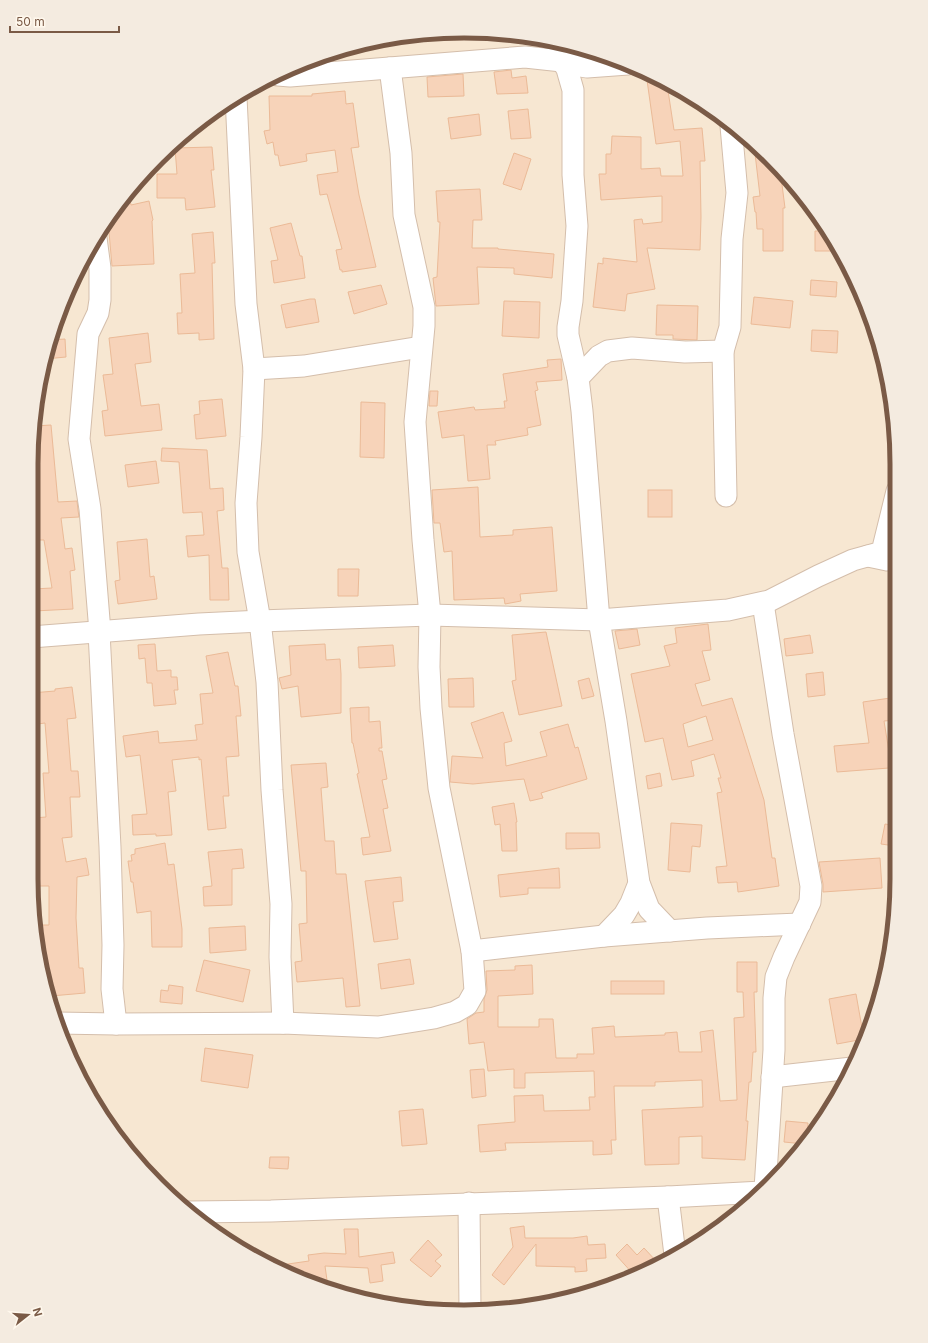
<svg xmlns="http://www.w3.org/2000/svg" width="928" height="1343" font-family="Inter,sans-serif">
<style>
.residential{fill:#f7e7d2}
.building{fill:#f7d3b9;stroke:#ebba97;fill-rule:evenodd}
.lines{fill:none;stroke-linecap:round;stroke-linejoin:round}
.minor-casing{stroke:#d4beab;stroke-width:23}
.minor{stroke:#fff;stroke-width:21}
.rim{fill:none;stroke:#7a5a46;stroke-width:5}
</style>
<rect width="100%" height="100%" fill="#fef5e4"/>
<polygon class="residential" points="464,31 549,39 630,64 705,104 770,158 808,201 852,272 889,380 897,464 897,879 889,964 864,1045 824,1120 770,1185 727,1223 656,1267 548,1304 492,1311 408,1308 298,1279 224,1239 179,1205 104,1119 64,1045 46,991 31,879 31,464 39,380 54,325 89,248 158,158 224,104 299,64 380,39"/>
<g class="building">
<polygon points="511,70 512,78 526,76 528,93 497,94 494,72"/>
<polygon points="646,73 667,84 674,130 702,128 705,161 700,161 701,217 700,250 647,248 655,289 627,294 625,311 593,307 598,263 603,264 603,258 637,262 634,220 642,219 643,224 662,222 662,196 601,200 599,174 606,174 606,154 611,154 612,136 641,137 641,169 660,168 661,176 683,176 680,141 656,144"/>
<polygon points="463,74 464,96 428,97 427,77"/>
<polygon points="345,91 346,104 353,103 359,147 351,148 359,195 376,267 342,272 342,270 340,270 336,250 342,249 327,194 320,195 317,175 338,172 335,150 306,154 307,161 280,166 278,155 275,155 273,142 267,144 264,131 270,130 269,96 312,96 312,94"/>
<polygon points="528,109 531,138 511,139 508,111"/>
<polygon points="479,114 481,135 451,139 448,118"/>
<polygon points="754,145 770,158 780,169 785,208 783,208 783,251 763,251 763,229 757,229 756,212 755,212 753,197 760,196"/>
<polygon points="212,147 214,170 211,170 215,207 186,210 185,198 157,198 157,174 177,174 175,148"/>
<polygon points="514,153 531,159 521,190 503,184"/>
<polygon points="480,189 482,220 473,220 472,248 498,248 498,249 554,254 552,278 514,274 514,268 477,267 479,304 436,306 433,278 437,277 440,222 438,222 436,191"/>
<polygon points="129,196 131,205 149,201 153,220 152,221 154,264 112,266 109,232 107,223"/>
<polygon points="291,223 300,256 302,256 305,278 274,283 271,261 278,260 270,228"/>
<polygon points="815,231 826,231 834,243 835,251 815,251"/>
<polygon points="213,232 215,263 212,263 214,339 199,340 199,333 178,334 177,313 182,313 180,274 195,273 192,234"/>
<polygon points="811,280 837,282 836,297 810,295"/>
<polygon points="381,285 387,304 354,314 348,292"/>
<polygon points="754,297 793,301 790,328 751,324"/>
<polygon points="310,299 315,299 319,322 286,328 281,305"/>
<polygon points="504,301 540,302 539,338 502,336"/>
<polygon points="657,305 698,306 697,340 673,339 673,335 656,335"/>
<polygon points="812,330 838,331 837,353 811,351"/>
<polygon points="148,333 151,362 135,364 141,406 159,404 162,430 105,436 102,411 108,410 103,375 113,374 109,338"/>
<polygon points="65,339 66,357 45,359 50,340"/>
<polygon points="561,359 562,380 536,382 538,390 535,391 541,425 527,428 528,435 495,441 496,445 487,445 490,479 468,481 464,435 442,438 438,412 474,407 475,410 505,408 504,401 507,401 503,374 548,367 547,360"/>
<polygon points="430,391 438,391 437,406 429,406"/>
<polygon points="222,399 226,436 196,439 194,415 200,414 199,401"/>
<polygon points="361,402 385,403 384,458 360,457"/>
<polygon points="51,425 58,502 77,501 78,510 79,517 61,518 65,549 72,548 75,570 70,571 73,609 34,611 33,589 52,588 44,540 40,540 38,534 31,487 31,469 33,469 32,455 35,426"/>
<polygon points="162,448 207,450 210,489 223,488 224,510 217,511 222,568 228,568 229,600 210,600 209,555 188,557 186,536 204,535 202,512 183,513 179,462 161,461"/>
<polygon points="156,461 159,483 128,487 125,465"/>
<polygon points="478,487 480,537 513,535 513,530 552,527 557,591 520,594 521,601 505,604 504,598 454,600 452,551 444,552 440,523 434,523 432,490"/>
<rect x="648" y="490" width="24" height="27"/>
<polygon points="147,539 150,577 154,576 157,599 118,604 115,581 120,580 117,542"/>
<polygon points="338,569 359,569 358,596 338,596"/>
<path d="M708,624L711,650L702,651L710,680L695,684L702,706L732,698L764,800L772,858H775L779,886L738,892L737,882L718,883L716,867L727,866L717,793L722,792L718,778H721L714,754L691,761L694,776L672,780L663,738L645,742L631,674L670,666L664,646L677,643L675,628ZM706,716L713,740L688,747L683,724Z"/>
<polygon points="637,629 640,645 619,649 615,631"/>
<polygon points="546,632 562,706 519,715 512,681 516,680 512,635"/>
<polygon points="810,635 813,653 786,656 784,639"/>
<polygon points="155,644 157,671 171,670 171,677 177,677 178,690 174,690 176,704 154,706 152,683 147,683 145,658 139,659 138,645"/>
<polygon points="325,644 326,660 340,659 341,674 341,713 301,717 298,686 282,689 279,678 291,675 289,646"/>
<polygon points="393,645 395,666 359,668 358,647"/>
<polygon points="228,652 235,686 238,686 241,716 236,716 239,756 226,757 229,796 223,796 226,828 208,830 201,759 199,760 199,757 172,760 176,791 168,792 172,835 156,836 156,834 133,835 132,815 147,814 140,755 126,757 123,736 158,731 159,743 197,740 195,725 203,724 200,694 213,693 206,656"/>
<polygon points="823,672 825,695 808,697 806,674"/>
<polygon points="473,678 474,707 449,707 448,679"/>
<polygon points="589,678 594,696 582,699 578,681"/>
<polygon points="72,687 76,718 67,719 71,771 78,771 80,797 70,797 72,837 62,838 66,862 86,858 89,875 77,877 76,918 79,968 83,968 85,993 51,996 48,966 45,966 43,939 39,940 37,925 49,925 49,886 32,886 31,879 31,853 36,853 34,818 46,817 43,773 49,773 45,723 31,725 31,693 55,691 55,689"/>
<polygon points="897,697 897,720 884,721 889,752 889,768 837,772 834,746 869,743 863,702"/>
<polygon points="369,707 369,722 380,721 382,748 379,748 379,751 382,751 387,779 382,780 388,808 383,809 391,851 363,855 361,838 370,837 357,774 359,773 353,743 352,743 350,708"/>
<polygon points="503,712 512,741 504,743 506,766 547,756 540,732 568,724 575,748 578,747 587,779 541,793 543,798 530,801 524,779 473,784 450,782 452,756 483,758 471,723"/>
<polygon points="326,763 328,787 321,788 325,841 334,841 336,874 346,874 360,1006 346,1007 343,978 297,982 295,962 302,961 299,924 307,923 306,871 301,871 291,765"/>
<polygon points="660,773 662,786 648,789 646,776"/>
<polygon points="514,803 517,822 516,822 517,851 502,851 500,824 495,825 492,807"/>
<polygon points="671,823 702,825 700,847 692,846 690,872 668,870"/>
<polygon points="885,824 897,826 897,835 895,846 881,844"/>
<polygon points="566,833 599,833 600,848 566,849"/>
<polygon points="165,843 168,865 174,864 182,929 182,947 152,947 151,911 137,913 133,882 131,882 128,861 132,861 131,855 135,854 135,849"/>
<polygon points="242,849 244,868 232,869 232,905 204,906 203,887 212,886 208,852"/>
<polygon points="880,858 882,888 823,892 823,884 819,862"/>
<polygon points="559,868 560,888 528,888 528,894 500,897 498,875"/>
<polygon points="401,877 403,901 393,902 398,939 374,942 365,881"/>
<polygon points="245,926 246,950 210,953 209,928"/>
<polygon points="410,959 414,984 381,989 378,964"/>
<polygon points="204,960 250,970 243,1002 196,991"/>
<polygon points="737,962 757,962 757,992 754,992 756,1052 753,1052 751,1082 749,1082 746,1121 748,1121 745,1160 702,1158 702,1136 679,1137 679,1164 645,1165 642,1110 703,1107 702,1080 655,1082 655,1086 614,1086 616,1140 611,1140 612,1154 593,1155 593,1141 505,1143 506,1150 480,1152 478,1125 515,1122 514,1096 543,1095 544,1111 590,1110 589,1097 595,1097 594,1071 525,1073 525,1088 514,1088 514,1069 488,1071 484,1042 469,1044 467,1019 476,1013 484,1012 484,999 487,990 486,971 515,970 515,966 532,965 533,994 498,996 498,1027 539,1027 539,1019 553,1019 556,1058 577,1058 577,1054 594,1054 592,1028 614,1026 615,1037 665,1035 665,1033 677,1032 679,1052 702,1052 700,1032 713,1030 720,1101 737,1100 734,1018 744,1017 743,992 737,992"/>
<rect x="611" y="981" width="53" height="13"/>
<polygon points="169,985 183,987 182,1004 160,1002 161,990 168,991"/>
<polygon points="856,994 864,1039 837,1044 829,999"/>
<polygon points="205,1048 253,1055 248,1088 201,1081"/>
<polygon points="484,1069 486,1096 472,1098 470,1070"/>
<polygon points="423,1109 427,1144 402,1146 399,1111"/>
<polygon points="786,1121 808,1123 807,1141 804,1144 784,1142"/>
<polygon points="270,1157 289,1157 288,1169 269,1168"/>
<polygon points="524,1226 525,1238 573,1238 587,1236 588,1245 605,1244 606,1258 586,1259 587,1271 575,1272 575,1267 536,1266 536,1244 504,1285 492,1275 513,1247 510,1228"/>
<polygon points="344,1229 358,1229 359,1257 393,1252 395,1263 381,1265 383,1281 370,1283 368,1268 325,1266 328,1287 298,1279 274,1266 309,1261 308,1255 324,1253 346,1254"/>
<polygon points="428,1240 442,1255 435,1261 441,1266 431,1277 410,1260"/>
<polygon points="627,1244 637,1255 644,1248 657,1262 649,1269 634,1275 616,1255"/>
</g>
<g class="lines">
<g class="minor-casing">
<g id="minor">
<polyline points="559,43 562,61 567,69 573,90 573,175 577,226 572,301 568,327 568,335 578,378 582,411 599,620 616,721 639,883 649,909 670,931"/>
<polyline points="278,75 290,76 525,57 562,61 574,65 587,67 628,64"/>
<polyline points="236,97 246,304 254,369 251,437 246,503 248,552 260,621 267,682 272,790 281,904 280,957 283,1023"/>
<polyline points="96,238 100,268 100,300 98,313 88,334 79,439 90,509 100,632"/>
<polyline points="723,351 726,496"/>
<polyline points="254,369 304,366 421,347"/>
<polyline points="578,378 599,356 608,351 632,348 685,352 723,351 730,327 732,239 737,193 731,126"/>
<polyline points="868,556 887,560 897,557"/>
<polyline points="763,603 783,734 811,886 810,902 784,957 776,977 774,998 774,1050 765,1189"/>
<polyline points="99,632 110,847 113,945 112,989 116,1024"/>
<polyline points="31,637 199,624 260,621 430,615 599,620 728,610 769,601 818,576 853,560 882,552 897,491"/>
<polyline points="604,936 624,915 631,903 639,883"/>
<polyline points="472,951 604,936 707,928 800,924"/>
<polyline points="57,1023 116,1024 283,1023 378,1027 434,1018 455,1012 467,1005 475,991 472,951 439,788 431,708 429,667 430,615 423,540 415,422 424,326 424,307 404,215 401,153 390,68"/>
<polyline points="772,1077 852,1068"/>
<polyline points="668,1197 675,1255"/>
<polyline points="469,1203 470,1310"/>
<polyline points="188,1212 271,1211 668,1197 762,1192"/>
</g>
</g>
<use href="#minor" class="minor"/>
</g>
<path d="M0 0H928V1343H0ZM464 38H464A426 426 0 0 1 890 464V879A426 426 0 0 1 464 1305H464A426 426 0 0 1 38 879V464A426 426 0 0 1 464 38Z" fill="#f4ebe0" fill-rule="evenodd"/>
<path class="rim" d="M464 38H464A426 426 0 0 1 890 464V879A426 426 0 0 1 464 1305H464A426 426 0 0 1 38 879V464A426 426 0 0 1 464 38Z"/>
<g transform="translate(28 1315) rotate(73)" stroke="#fff8ed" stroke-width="3" paint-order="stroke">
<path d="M0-3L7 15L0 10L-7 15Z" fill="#7a5a46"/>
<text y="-6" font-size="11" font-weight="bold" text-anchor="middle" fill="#7a5a46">N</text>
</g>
<path d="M10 26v6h109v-6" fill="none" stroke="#7a5a46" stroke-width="2"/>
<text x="16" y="26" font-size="12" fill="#7a5a46" stroke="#fff8ed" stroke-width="3" paint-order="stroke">50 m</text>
</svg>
